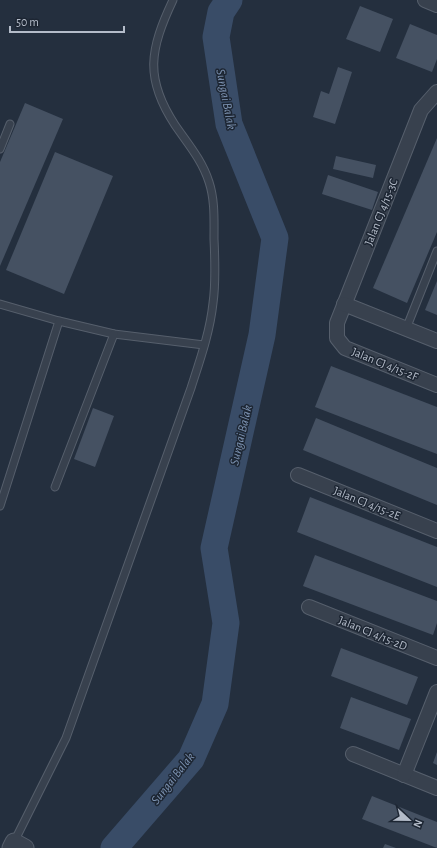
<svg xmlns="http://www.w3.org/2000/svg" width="437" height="848" font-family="'Alegreya Sans',sans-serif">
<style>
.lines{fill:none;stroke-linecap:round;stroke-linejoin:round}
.river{stroke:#394c67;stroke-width:27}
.building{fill:#455162}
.service-casing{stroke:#565f6c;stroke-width:9}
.minor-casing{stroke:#565f6c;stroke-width:16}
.tertiary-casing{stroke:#565f6c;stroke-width:19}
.service{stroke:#38414e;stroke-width:7}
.minor{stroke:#38414e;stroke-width:14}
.tertiary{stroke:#38414e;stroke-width:17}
.labels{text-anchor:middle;stroke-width:3;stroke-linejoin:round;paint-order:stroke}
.street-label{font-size:12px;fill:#b4bcc9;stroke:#1d2633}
.water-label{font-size:13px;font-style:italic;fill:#7c92b1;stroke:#1d2633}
</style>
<rect width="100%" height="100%" fill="#242f3e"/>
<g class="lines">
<polyline class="river" points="114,848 191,759 215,704 226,623 214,548 262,335 275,238 229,124 216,37 221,12 229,0"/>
</g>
<g class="building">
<polygon points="360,6 393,19 380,52 346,39"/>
<polygon points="410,24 437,35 437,59 432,72 396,58"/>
<polygon points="338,67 352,72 335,124 313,117 321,91 329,94"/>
<polygon points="25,103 63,119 0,266 0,162"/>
<polygon points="437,138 437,232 407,303 373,288"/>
<polygon points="55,152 113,176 64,294 6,270"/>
<polygon points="336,156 376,165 373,178 333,169"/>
<polygon points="328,175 378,192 372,210 322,194"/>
<polygon points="437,281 437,315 425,310"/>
<polygon points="331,366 437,407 437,454 315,407"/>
<polygon points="93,408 114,416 95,467 74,459"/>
<polygon points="316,418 437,468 437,505 303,450"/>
<polygon points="310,497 437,547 437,587 297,532"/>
<polygon points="315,555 437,601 437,623 433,635 303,586"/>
<polygon points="341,648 418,677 407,705 331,676"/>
<polygon points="351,697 411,719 399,750 340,728"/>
<polygon points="437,752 437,765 433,763"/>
<polygon points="372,796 437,822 437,848 362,819"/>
<polygon points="385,844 396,848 383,848"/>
</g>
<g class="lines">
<g class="service-casing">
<g id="service">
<polyline points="0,149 10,124"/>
<polyline points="0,304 59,321 114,334 204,345"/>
<polyline points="406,329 437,251"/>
<polyline points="55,487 114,334"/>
<polyline points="0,506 59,321"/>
<path d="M14,842L66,738L191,388C200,360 210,332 213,303C216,282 215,260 214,239C214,220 215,200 209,182C202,160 188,144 175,125C144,78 150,49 173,0"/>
</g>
</g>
<g class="minor-casing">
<g id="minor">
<polyline points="425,0 437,5"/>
<polyline points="437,92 421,110 337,323 337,338 345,348 437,385"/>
<polyline points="344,304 437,341"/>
<polyline points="298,475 437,531"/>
<polyline points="309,607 437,658"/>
<polyline points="353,754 437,788"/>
<polyline points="404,775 437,692"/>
</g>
</g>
<g class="tertiary-casing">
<polyline id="tertiary" points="11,848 14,842 25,848"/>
</g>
<use href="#service" class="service"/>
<use href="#minor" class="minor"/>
<use href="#tertiary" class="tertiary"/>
</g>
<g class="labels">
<g class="street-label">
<text transform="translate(381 212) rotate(-68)" y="4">Jalan CJ 4/15-3C</text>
<text transform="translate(385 364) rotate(22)" y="4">Jalan CJ 4/15-2F</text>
<text transform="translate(367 503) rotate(22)" y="4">Jalan CJ 4/15-2E</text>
<text transform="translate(373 633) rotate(22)" y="4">Jalan CJ 4/15-2D</text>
</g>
<g class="water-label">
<text transform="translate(227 99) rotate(79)" y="5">Sungai Balak</text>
<text transform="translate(240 435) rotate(-77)" y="5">Sungai Balak</text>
<text transform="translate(172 778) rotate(-52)" y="5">Sungai Balak</text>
</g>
</g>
<g transform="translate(409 820) rotate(112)" stroke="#1d2633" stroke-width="3" paint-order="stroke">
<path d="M0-3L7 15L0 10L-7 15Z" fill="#b4bcc9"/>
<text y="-6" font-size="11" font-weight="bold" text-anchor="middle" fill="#b4bcc9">N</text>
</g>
<path d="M10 26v6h114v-6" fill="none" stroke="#b4bcc9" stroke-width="2"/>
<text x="16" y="26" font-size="12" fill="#b4bcc9" stroke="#1d2633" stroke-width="3" paint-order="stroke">50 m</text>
</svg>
